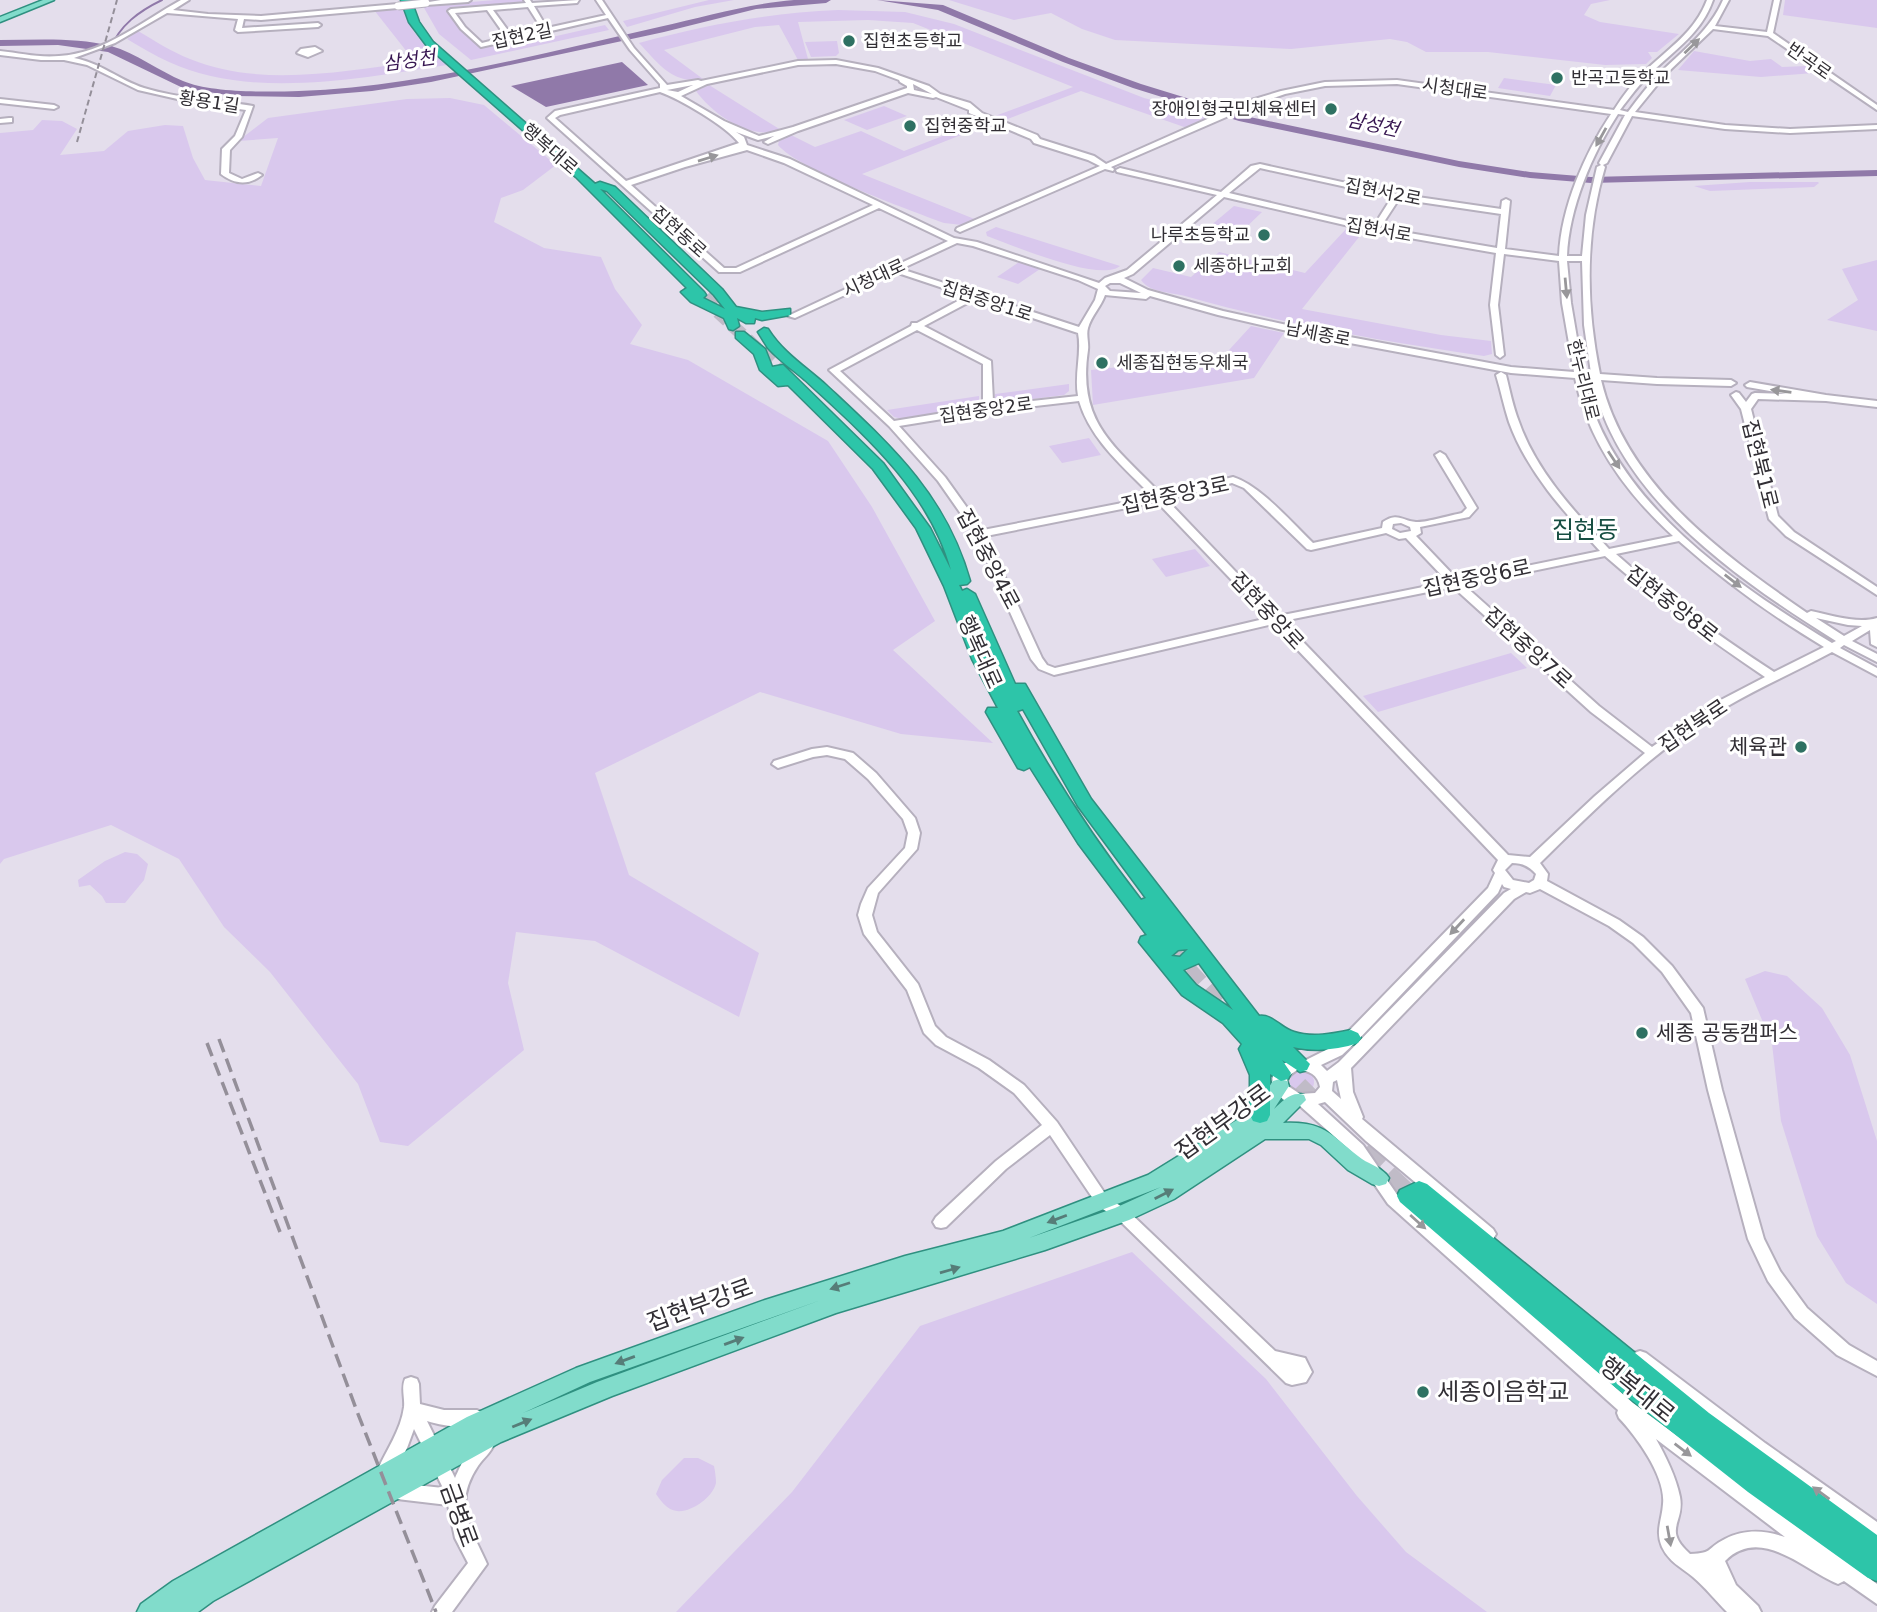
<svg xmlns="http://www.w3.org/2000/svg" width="1877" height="1612" font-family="'DejaVu Sans','Noto Sans KR',sans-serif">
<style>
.green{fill:#d9c8ed}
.water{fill:#9079a9}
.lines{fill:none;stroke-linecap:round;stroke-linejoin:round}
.stream{stroke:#9079a9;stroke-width:2}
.river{fill:#9079a9;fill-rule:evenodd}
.highway-tunnel-far2{stroke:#c0bbc7;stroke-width:13;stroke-dasharray:13 7;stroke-linecap:butt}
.highway-tunnel-far1{stroke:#c0bbc7;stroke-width:18;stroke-dasharray:18 9;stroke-linecap:butt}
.highway-tunnel{stroke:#c0bbc7;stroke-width:23;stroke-dasharray:23 11;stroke-linecap:butt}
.minor-casing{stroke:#b6b0be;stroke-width:4}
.major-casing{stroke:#2f9080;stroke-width:3}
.highway-casing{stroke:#2f9080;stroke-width:3}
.minor{fill:#fff;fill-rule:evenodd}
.major{fill:#81dccb;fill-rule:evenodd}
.highway{fill:#2dc5a9;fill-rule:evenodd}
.rail-far1{stroke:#948f99;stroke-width:2;stroke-dasharray:6 3.5;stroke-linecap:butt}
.rail{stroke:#948f99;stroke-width:3.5;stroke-dasharray:14 7;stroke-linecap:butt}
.minor-bridge-casing{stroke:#b6b0be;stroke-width:9;stroke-linecap:butt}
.minor-bridge{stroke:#fff;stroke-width:7}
.oneway{fill:#98979a}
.oneway2{fill:#567d78}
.poi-dot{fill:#2e7162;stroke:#fff;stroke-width:2.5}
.labels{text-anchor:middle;stroke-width:6;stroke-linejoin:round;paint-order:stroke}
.far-street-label{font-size:18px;fill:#322f35;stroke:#fff}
.far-poi-label{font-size:18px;fill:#322f35;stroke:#fff;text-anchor:start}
.far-water-label{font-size:19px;font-style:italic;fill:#371651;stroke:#fff}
.street-label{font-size:21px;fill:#322f35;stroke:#fff}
.poi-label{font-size:21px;fill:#322f35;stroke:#fff;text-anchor:end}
.quarter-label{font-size:24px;fill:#174e42;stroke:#fff}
.near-street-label{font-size:24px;fill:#322f35;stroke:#fff}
.near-poi-label{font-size:24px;fill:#322f35;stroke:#fff;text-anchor:start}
</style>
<rect width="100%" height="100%" fill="#e4deec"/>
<g class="green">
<polygon points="495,0 523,0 524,3 448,10 465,35 479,46 546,33 552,37 605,25 609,30 471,60 439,34 423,6"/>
<polygon points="709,0 734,0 695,7 627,27 623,21"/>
<polygon points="949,0 1610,0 1591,4 1584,15 1600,22 1679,34 1657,52 1648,52 1652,58 1646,64 1605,65 1488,52 1426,52 1407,42 1390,39 1291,49 1115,40 1082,29 1051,13 1014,20"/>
<polygon points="1785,0 1877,0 1877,28 1783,15"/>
<path d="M402,8L414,32L447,65C363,78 250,100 169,62C155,56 141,47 127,39L138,31C155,41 172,52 190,59C261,88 343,71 415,62L374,10Z"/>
<path d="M838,10L905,12L954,24L1144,98L1213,116L1187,128L1081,91L1005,120L995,116L1073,87L913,23L868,20L798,22L808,59L798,60L779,25L755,27L664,50L703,79C673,85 658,63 639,43C705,25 769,13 838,10Z"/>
<polygon points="837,41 839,53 836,56 811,57 805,42"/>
<polygon points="1694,51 1750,61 1771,59 1782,67 1806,66 1814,73 1761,77 1678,70"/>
<polygon points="1504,78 1556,85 1550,96 1498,88"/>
<path d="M709,85L781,130C752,141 713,115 696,91Z"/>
<polygon points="450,98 484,105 556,165 523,190 501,198 494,222 544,248 601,257 615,289 642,325 630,344 688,360 828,441 872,507 935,621 893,650 993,743 901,734 760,692 595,773 629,875 759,953 739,1017 595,941 516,932 508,983 524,1050 408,1146 380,1142 358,1084 270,972 224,927 179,859 111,825 4,859 0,864 0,133 33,130 42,120 62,121 77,129 60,155 104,151 128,131 165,125 183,126 193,158 205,180 261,186 278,138 238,141 268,118 407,99"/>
<polygon points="884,106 907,116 867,130 844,120"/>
<path d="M981,121L989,124L862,174L977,220L962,225L944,223C909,210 799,170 778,145L779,141L791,135L815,147L861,131L904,151Z"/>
<polygon points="1750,182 1818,182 1819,183 1814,187 1710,191 1694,186"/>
<polygon points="1234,206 1262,212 1238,235 1209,227"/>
<path d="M996,227L1120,266C1100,283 1012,245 987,236L986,232Z"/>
<path d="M1346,229L1363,232L1302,309L1441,335L1491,341L1492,354L1484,356C1383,341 1283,324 1185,296C1171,292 1150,293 1141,280L1153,268L1191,277L1219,252L1305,273Z"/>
<polygon points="1877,260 1877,331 1827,320 1858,300 1842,269"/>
<polygon points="1019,262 1040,269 1018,284 997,277"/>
<polygon points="1251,326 1284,333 1254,378 1093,405 1091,370 1214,357 1229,350"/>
<polygon points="1069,384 1069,391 1064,395 1002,403 995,400 995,394"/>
<polygon points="979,396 979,403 974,407 902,419 894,417 887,410"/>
<polygon points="1089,438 1101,455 1062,463 1049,446"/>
<polygon points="1195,549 1210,566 1166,577 1152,559"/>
<polygon points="1511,653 1527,668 1378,712 1363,696"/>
<polygon points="125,852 137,854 148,864 144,880 125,903 106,903 102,896 90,885 79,887 78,880 105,861"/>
<polygon points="1765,971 1787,976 1822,1008 1850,1055 1877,1141 1877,1304 1846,1283 1817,1236 1781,1121 1772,1044 1745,979"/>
<circle cx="1302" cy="1082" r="12"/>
<polygon points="1132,1252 1266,1379 1357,1496 1406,1552 1487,1612 676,1612 792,1492 920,1326"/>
<path d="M684,1458H698L714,1466C715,1471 716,1478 716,1483C713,1497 691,1513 677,1511C667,1510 661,1501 656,1494L662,1480Z"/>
</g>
<polygon class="water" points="622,62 648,85 546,107 511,86"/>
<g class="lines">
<path class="stream" d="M110,49C120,25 139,11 162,0"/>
<g class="river">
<path d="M794,0H831L826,3L756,9L664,32L431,82L372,91L299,97L234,96L183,88L108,52L58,45L0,46V40C37,40 75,37 111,46C136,53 159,71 183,81C211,93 268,92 299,91C419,87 542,53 659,27C705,17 747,4 794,0Z"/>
<polygon points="877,0 943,5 1069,58 1141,84 1245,116 1459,161 1530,172 1591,177 1877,170 1877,176 1591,183 1530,178 1459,167 1239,121 1133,88 1063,62 938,10"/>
</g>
<g class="highway-tunnel-far2">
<polyline points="709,293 733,315"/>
<polyline points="718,312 778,368"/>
</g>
<polyline class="highway-tunnel-far1" points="1169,950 1226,1011"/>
<g class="highway-tunnel">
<polyline points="1273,1063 1320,1110"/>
<polyline points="1362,1152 1408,1196"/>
</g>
<g class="minor-casing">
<g id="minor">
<path d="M181,0H189L173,10L208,14L261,16L398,4L401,6L398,8L261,20L244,19L242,28L318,23L321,25L318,27L238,32L235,30L238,19L167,13L115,43L74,58C101,63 119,80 144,88C180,99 217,100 253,106L242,137L230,150L229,173L242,179L258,173L262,175C248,186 234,184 221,174L222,149L235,136L246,110L195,103L138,90L87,65L64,60H41L0,55V51C20,53 39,58 59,56C104,54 144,20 181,0Z"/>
<polygon points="441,0 471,0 468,2 426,5 423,3"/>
<path d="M524,0H530L532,3L579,0L577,3L534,6L547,28L606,15L596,0H602L634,48L667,85L698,80L701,81L798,61L836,60L878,68L929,86L940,94L970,103L982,113L1037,135L1040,139L1094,156L1106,164L1248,101L1281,91L1325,82L1397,80L1614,110C1623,96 1633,82 1645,71C1669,48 1695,32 1707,0H1713C1702,32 1676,49 1652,72C1640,83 1630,97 1620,110L1628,112C1639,97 1650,83 1663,70C1686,48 1710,30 1723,0H1729L1715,26L1767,32L1774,0H1780L1773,33L1877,105V110L1768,36L1713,29L1666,74L1635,112L1725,125L1790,129L1877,125V129L1790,133L1725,129L1632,116L1607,163L1603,165L1605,167C1585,234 1586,306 1600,374L1657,378L1731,380L1736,383L1731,386L1657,384L1601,380C1626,485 1722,554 1807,613L1811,611C1831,615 1857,624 1877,618V647L1871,644L1870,630L1852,641L1877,654V662L1844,645L1840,648L1877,668V676L1832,652C1797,671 1760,687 1726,707C1656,748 1598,806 1540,863L1548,874L1547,881L1619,920L1643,937L1672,966L1703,1008L1722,1090L1764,1239L1780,1271L1807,1308L1849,1345L1877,1361V1376L1837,1355L1795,1318L1768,1281L1748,1239L1708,1090L1691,1013L1662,972L1633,943L1609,926L1540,889L1530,893L1526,892L1514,899L1351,1068L1353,1092L1363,1117L1362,1119L1493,1229L1496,1234L1493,1239L1488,1240L1483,1239L1366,1141L1325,1102L1318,1104L1363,1145L1398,1196L1633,1403L1877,1584V1604L1844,1581L1838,1584C1804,1570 1761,1525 1725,1561L1736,1585L1758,1606L1761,1612H1727C1716,1601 1705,1587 1693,1577C1681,1567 1669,1562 1662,1547C1655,1531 1662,1520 1663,1504C1666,1477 1637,1437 1619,1418L1617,1413L1618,1410L1388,1204L1353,1153L1300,1106L1284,1100L1277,1094L1272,1083L1273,1075L1280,1065L1296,1059L1306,1060L1332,1047L1346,1034L1488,888L1495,873L1493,870L1498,860L1273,624L1054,675L1039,669L1031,659L975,534L938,481L889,426L829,370L911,326L912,323H917L967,296L895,272L795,318L788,316L948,241L879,208L740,272H719L547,118L555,111L660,88V84L630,50L608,18L481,47L461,29L448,11L451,9L526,3ZM528,7L542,29L512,36L493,10ZM487,10L506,37L482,43L465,27L455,13ZM836,64L875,71L899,80L900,82L907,86V88L793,127L759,136L724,121L681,96L707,84L798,65ZM913,84L932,94L914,90ZM1397,84L1611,114C1585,153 1561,207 1559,256L1505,249L1510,201L1506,199L1502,201L1501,209L1397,194L1260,164L1251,166L1221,192L1120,168L1116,170L1117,172L1217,195L1127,270L1105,278L1099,283L977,242L954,238L790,159L747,145L744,137L736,132L758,140L774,136L764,142L768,144L798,131L908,93L933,98L936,97L969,110V113L1031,139L1034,143L1088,160L1100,166L957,228L956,230L960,232L1105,169L1113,171L1114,169L1111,167L1254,105L1285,94L1325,86ZM693,85L678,92L667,90ZM660,92C680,99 726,126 739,143L626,181L555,118L560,115ZM1618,114L1625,115L1599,163L1601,165L1597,167L1586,215L1582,256H1567C1569,208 1592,154 1618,114ZM747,150L784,163L873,205L736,268H724L631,185L685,167ZM1260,168L1392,197L1373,227L1229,193ZM1224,197L1375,232L1496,253L1490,305L1496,355L1500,358L1504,355L1498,305L1504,254L1559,261L1562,303L1574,372L1511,367L1296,327L1223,311L1148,290L1124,278L1133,274ZM1399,199L1501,214L1497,248L1380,228ZM957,243L973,246L1078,280L1098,289L1095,300L1079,327L901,269ZM1567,261H1582L1584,325L1591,373H1583L1571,303ZM1110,283H1120L1141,293L1110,291L1105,286ZM1105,295L1146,299L1150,296L1218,315L1296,333L1511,373L1575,378C1588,441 1626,493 1673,536L1609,549C1574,511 1536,471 1519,422C1513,407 1510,391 1506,375L1501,372L1496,375C1501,391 1504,407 1509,422C1527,472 1565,513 1600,551L1458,580L1416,536L1421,533L1420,527L1469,517L1477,508L1445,455L1440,452L1435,455L1467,508L1462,513C1451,515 1425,523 1416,522C1402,521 1398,512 1383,522L1382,528L1313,543C1292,523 1261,486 1233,477L1162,495C1115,446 1077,424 1088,350C1089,343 1086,335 1088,328C1091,316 1101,307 1105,295ZM975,299L1078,333C1082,353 1074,374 1078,396L995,405L993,401L991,361L924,326ZM917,330L983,364V401L986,406L894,421L840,371ZM1584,378L1592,379C1618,498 1739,580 1836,641L1832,643C1733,583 1609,499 1584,378ZM1079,401C1091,441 1125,468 1153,497L983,530L945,477L899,426L992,411ZM1232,483L1244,488L1307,549L1311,550L1386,533L1399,539L1406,538L1448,582L1278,616L1167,500ZM1157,502L1268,618L1055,668L1047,665L1042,658L986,536ZM1401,523L1410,527L1411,531L1400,533L1392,529L1393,524ZM1679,541C1724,581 1772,616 1824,647L1774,672C1719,636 1665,598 1616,554ZM1605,556C1656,601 1709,639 1765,677L1717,702L1652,747L1599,706L1464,585ZM1453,587L1591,712L1645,753L1595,796L1530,857L1508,855L1283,621ZM1816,618L1848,625L1862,626L1844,636ZM1512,863C1522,863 1529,866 1536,874L1534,880L1529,883L1513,880L1505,870ZM1502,884L1504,887L1511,889L1504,893L1339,1062L1327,1071L1321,1065L1342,1055L1356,1042L1498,893ZM1297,1070C1309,1070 1318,1075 1320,1087L1315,1093L1300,1094L1288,1086L1287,1077ZM1337,1080L1341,1099L1332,1091L1333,1082ZM1656,1439L1785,1537C1764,1530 1745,1529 1725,1539C1706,1548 1715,1553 1690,1554C1662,1529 1685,1523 1680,1497C1676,1477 1666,1457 1656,1439Z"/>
<polygon points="315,47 322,51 308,57 297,53 301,49"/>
<polygon points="0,99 54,105 58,107 54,109 0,103"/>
<polygon points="9,118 12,118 12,122 0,123 0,119"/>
<polygon points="1750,382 1826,395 1877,401 1877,407 1826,401 1758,399 1751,409 1778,516 1794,532 1877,587 1877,595 1786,536 1769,519 1741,409 1731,395 1736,392 1739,393 1746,402 1752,394 1755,393 1787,394 1747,387 1745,385"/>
<polygon points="827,747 853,753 876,773 915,818 920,833 917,849 878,893 872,915 877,932 918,984 935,1026 946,1037 989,1060 1024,1085 1057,1122 1108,1198 1127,1210 1275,1351 1305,1358 1312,1372 1306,1382 1292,1385 1286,1383 1117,1218 1098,1206 1050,1135 1006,1169 946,1227 941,1228 936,1227 933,1222 936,1217 996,1161 1042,1125 1014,1093 979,1068 936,1045 924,1033 907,990 864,934 858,915 861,904 868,888 905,848 908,833 903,819 868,779 845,759 827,755 813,757 778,768 772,764 774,761 812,749"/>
<polygon points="1640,1351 1646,1353 1765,1443 1877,1522 1877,1540 1753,1455 1634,1363 1632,1358 1634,1353"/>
<path d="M411,1377L417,1379L419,1384L420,1404L444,1410H477L483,1413L485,1418L483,1423C466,1430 444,1426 427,1421L455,1478C462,1463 470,1442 486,1436L492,1438L494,1444C491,1453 483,1458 478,1466C452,1505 471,1528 487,1564L452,1612H432L435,1606L468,1563L455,1538L448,1505L397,1499L391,1497L388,1491L391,1485L397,1483L443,1488L414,1429L407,1448L392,1477L386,1479L380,1477L377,1471C386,1451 401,1430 404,1407C405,1397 401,1388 405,1379Z"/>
</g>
</g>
<g class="major-casing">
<g id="major">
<polygon points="43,0 54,0 0,22 0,17"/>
<path d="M1280,1079L1287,1081L1289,1086L1274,1109C1283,1101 1291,1091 1304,1095L1306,1100L1283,1123C1326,1121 1331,1136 1362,1159C1371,1165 1383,1168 1389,1178L1386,1184L1379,1186L1372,1184L1348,1170L1321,1145L1309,1139H1265L1174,1199L1129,1220L1045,1250L836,1313L612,1396L501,1442L213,1601L198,1612H137L141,1604L173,1581L467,1417L576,1368L765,1300L905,1256L1003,1231L1148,1175L1253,1110L1273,1081ZM1161,1187L1115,1208L1029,1238ZM821,1300L597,1382L523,1413L590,1382Z"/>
</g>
</g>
<g class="highway-casing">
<g id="highway">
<path d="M401,0H411L419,22L433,42L595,184L600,182L615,187L722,289L736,307L762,312L790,309V315L762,320L755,318L754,323H746L737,318L739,326L733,330L729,329L724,318L691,302L681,292L687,288L576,177L427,46L409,22ZM600,189L607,191L714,295L725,309L703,298L706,295L704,292Z"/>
<path d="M764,328L768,329C783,353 806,367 826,385C890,445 945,493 970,581L967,584L959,585L962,591L967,589L975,594L1015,684H1025L1091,799L1259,1016C1272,1014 1281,1028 1294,1032C1312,1038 1333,1034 1351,1030L1358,1033L1361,1038L1358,1043C1337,1050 1315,1052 1293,1047L1310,1064L1307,1070L1300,1072L1282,1060L1291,1073L1288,1079L1281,1081L1270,1074V1115L1267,1121L1260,1123L1253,1121L1250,1115V1075L1239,1049L1242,1044L1223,1023L1182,995L1139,942L1141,937L1147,935L1078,843L1030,767L1024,770L1018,768L986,712L988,708H998L972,659L944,586L916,528L873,469L788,385L778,386L760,370L754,354L736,338V332H744L765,349L772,367L783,365L883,463L930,528L951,570C929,490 864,434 805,380C792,369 779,360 768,348L758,332ZM1023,709L1078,806L1146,898L1141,900C1093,838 1055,780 1017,711ZM1188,949L1180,957L1171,956L1178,950ZM1199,963L1233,1010L1196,985L1183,970Z"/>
<polygon points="1419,1181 1427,1184 1709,1413 1877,1535 1877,1581 1868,1578 1748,1492 1616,1388 1400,1202 1397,1196 1400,1190"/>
</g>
</g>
<use href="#minor" class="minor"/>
<use href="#major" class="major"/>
<use href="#highway" class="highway"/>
<polyline class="rail-far1" points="77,142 117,0"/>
<g class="rail">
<polyline points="219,1039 358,1414 436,1612"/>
<polyline points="207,1043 280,1232"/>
</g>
<g class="minor-bridge-casing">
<polyline id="minor-bridge" points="398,6 426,3"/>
</g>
<use href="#minor-bridge" class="minor-bridge"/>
</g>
<defs><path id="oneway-solid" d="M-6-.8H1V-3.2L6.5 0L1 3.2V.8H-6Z" transform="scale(1.75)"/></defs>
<g class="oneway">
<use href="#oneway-solid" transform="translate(1692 46) rotate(-44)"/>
<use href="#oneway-solid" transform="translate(1601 137) rotate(119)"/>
<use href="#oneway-solid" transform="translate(708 158) rotate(-17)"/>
<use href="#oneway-solid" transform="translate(1566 288) rotate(85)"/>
<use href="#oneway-solid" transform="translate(1781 391) rotate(-172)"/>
<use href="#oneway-solid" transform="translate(1614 460) rotate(56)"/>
<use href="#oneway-solid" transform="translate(1733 581) rotate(38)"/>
<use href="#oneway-solid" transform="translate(1457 927) rotate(133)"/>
<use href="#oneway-solid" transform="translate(1418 1222) rotate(42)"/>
<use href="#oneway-solid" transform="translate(1683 1450) rotate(37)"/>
<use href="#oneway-solid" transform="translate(1821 1493) rotate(-144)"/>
<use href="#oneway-solid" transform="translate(1669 1536) rotate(80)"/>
</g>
<g class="oneway2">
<use href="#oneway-solid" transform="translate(1164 1194) rotate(-27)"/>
<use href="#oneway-solid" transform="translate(1057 1219) rotate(159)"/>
<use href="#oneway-solid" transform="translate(950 1270) rotate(-16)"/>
<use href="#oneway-solid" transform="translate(840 1286) rotate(162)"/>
<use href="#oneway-solid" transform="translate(734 1341) rotate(-20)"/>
<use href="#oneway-solid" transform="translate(625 1360) rotate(160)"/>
<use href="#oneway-solid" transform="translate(522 1423) rotate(-22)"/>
</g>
<g class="poi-dot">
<circle cx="849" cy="41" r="7"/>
<circle cx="1557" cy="78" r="7"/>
<circle cx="1331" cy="109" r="7"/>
<circle cx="910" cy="126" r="7"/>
<circle cx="1264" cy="235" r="7"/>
<circle cx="1179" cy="266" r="7"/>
<circle cx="1102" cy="363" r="7"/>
<circle cx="1801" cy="747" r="7"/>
<circle cx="1642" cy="1033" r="7"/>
<circle cx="1423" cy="1392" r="7"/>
</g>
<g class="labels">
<g class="far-street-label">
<text transform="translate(522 36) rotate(-12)" y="6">집현2길</text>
<text transform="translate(1809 61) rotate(35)" y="6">반곡로</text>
<text transform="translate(1455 89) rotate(8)" y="6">시청대로</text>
<text transform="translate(209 102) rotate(9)" y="6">황용1길</text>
<text transform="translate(550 149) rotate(41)" y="6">행복대로</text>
<text transform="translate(1383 192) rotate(11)" y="6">집현서2로</text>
<text transform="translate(1379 230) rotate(10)" y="6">집현서로</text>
<text transform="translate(679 232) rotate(42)" y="6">집현동로</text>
<text transform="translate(874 278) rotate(-25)" y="6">시청대로</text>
<text transform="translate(987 301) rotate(18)" y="6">집현중앙1로</text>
<text transform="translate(1318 334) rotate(11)" y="6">남세종로</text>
<text transform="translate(1583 380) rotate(76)" y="6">한누리대로</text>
<text transform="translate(986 410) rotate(-8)" y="6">집현중앙2로</text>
</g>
<g class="far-poi-label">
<text x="863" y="47">집현초등학교</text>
<text x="1571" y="84">반곡고등학교</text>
<text x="1317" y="115" text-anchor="end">장애인형국민체육센터</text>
<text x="924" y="132">집현중학교</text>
<text x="1250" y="241" text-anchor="end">나루초등학교</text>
<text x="1193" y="272">세종하나교회</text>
<text x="1116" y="369">세종집현동우체국</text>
</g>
<g class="far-water-label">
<text transform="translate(409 60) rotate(-8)" y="7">삼성천</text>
<text transform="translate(1373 124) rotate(12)" y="7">삼성천</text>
</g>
<g class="street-label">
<text transform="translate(1760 464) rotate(76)" y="7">집현북1로</text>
<text transform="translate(1175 495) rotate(-12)" y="7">집현중앙3로</text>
<text transform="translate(988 559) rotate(62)" y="7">집현중앙4로</text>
<text transform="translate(1477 578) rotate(-12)" y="7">집현중앙6로</text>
<text transform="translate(1672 604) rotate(38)" y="7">집현중앙8로</text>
<text transform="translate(1267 611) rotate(47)" y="7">집현중앙로</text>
<text transform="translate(1528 648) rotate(42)" y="7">집현중앙7로</text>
<text transform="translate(980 652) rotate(66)" y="7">행복대로</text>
<text transform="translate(1693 726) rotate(-34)" y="7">집현북로</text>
</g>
<g class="poi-label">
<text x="1787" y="754">체육관</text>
<text x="1656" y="1040" text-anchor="start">세종 공동캠퍼스</text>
</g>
<g class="quarter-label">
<text x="1585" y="538">집현동</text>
</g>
<g class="near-street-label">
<text transform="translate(1223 1122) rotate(-36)" y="8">집현부강로</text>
<text transform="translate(700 1305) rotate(-20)" y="8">집현부강로</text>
<text transform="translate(1637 1390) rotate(39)" y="8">행복대로</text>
<text transform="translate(459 1515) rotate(70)" y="8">금병로</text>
</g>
<g class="near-poi-label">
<text x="1437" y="1400">세종이음학교</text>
</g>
</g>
</svg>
